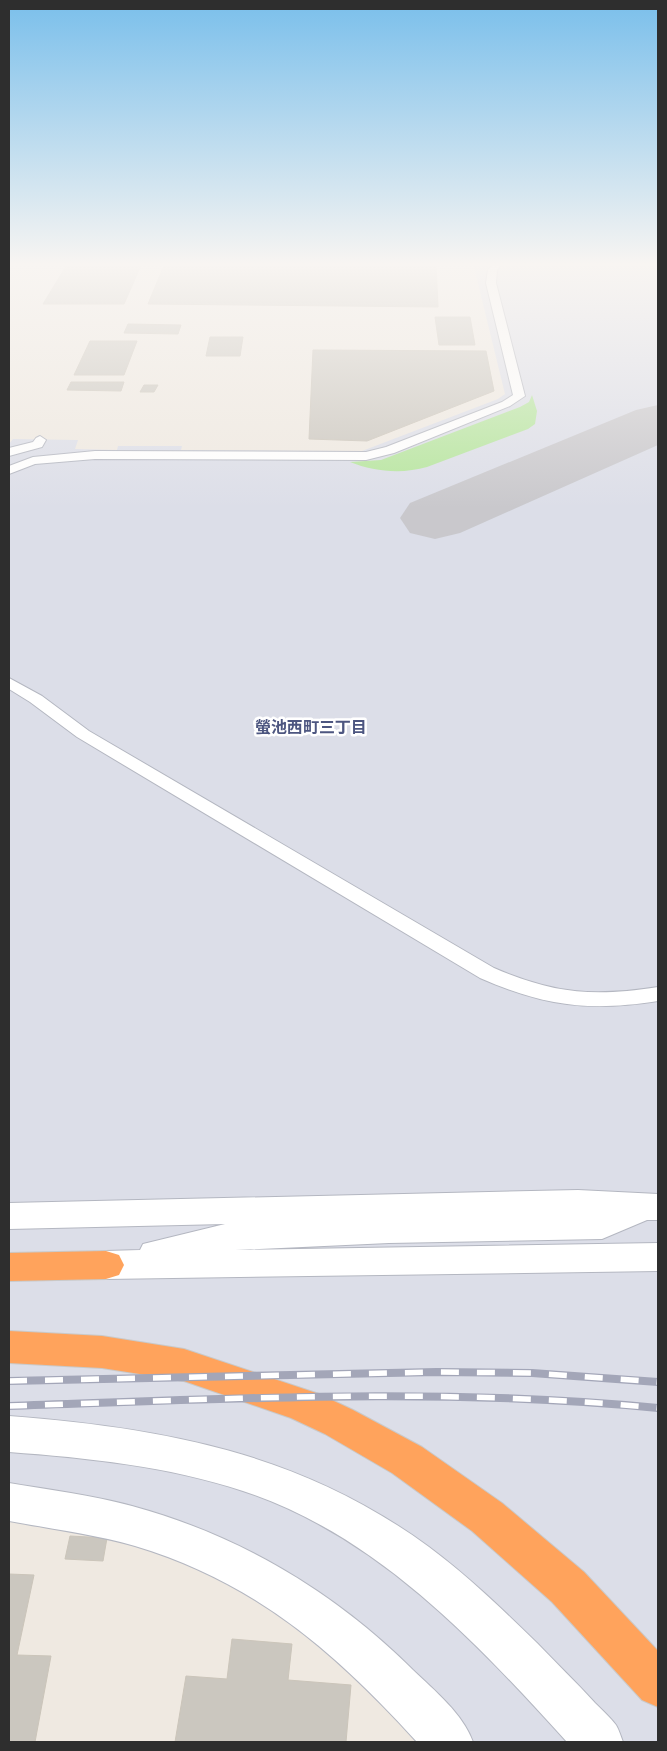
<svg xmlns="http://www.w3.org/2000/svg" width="667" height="1751" font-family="Karla,'Noto Sans JP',sans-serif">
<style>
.airport{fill:#dcdee8}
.green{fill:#b6e59e}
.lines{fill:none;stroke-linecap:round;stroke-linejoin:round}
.taxiway{fill:#c9c8cc;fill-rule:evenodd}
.building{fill:#cbc7bf;stroke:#cbc5ba}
.service-casing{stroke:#b4b7c1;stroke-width:2}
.minor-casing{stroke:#b4b7c1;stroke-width:2}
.tertiary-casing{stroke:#b4b7c1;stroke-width:2}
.motorway-casing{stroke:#c9c9c9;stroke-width:2}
.service{fill:#fff;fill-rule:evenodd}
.minor{fill:#fff;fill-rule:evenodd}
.tertiary{fill:#fff;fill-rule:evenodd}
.motorway{fill:#ffa35c;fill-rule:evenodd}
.rail-casing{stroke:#a3a6b8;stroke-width:8}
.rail{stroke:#fff;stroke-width:5.5;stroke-dasharray:18;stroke-linecap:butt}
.labels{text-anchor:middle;stroke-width:5;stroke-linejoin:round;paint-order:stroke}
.neighbourhood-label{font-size:16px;font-weight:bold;fill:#4d5680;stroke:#fff}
</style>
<rect width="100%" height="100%" fill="#efe9e1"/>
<polygon class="airport" points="473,263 658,263 658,1742 471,1742 385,1651 27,1490 9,1488 9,444 13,439 78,440 75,449 117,450 118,446 182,446 181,450 362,451 498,399 505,394"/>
<path class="green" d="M532,395L537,411L535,424L528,429L427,467C403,474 374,472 350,462L381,460L520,407L529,402Z"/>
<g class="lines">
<polygon class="taxiway" points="658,405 658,445 460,533 435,539 410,533 400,518 410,503 636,410"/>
</g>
<g class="building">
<polygon points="68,263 142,263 124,304 43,304"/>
<polygon points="165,263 436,263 438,307 148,304"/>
<polygon points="435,317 470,317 475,345 439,345"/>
<polygon points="128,324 181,325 178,334 124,333"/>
<polygon points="210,337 243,337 240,356 206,356"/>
<polygon points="90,341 137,341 124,375 74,375"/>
<polygon points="313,350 486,351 494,391 367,441 309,439"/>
<polygon points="71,382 124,382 121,391 67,390"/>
<polygon points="144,385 158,385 154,392 140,392"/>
<polygon points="70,1536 107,1538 103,1561 65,1559"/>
<polygon points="9,1574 34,1575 17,1655 51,1656 35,1742 9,1742"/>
<polygon points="232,1639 292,1644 288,1680 351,1685 346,1742 175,1742 186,1676 227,1679"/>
</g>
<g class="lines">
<g class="service-casing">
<g id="service">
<polygon points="494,263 503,263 497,270 496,283 525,396 510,406 394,453 366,460 95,459 35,464 9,474 9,466 33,457 95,451 366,452 386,447 502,402 513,395 486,283 488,270"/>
<polygon points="40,436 46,440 42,447 9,456 9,448 33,442 36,438"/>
<path d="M9,678L42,696L89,731L494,968C554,994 594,997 658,987V1001C589,1012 544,1006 480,978L77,737L30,702L9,689Z"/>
</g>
</g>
<g class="minor-casing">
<path id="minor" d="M9,1483C50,1490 92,1495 132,1506C239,1535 335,1592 413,1670C435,1691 463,1714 473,1742H417C335,1652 255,1582 135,1546C94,1534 51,1529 9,1521Z"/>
</g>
<g class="tertiary-casing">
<g id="tertiary">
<polygon points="578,1190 658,1194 658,1220 647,1220 602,1239 389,1243 235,1250 658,1243 658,1271 106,1279 93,1275 88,1265 93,1255 106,1251 140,1250 143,1244 225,1224 9,1229 9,1203"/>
<path d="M9,1416C164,1428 301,1453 429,1547C468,1576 503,1610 537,1643C556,1663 576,1682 595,1703C602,1710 610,1717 616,1725C619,1730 621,1737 623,1742H567C475,1641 377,1535 243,1491C167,1466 88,1458 9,1452Z"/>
</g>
</g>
<g class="motorway-casing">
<g id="motorway">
<polygon points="106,1251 119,1255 124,1265 119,1275 106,1279 9,1281 9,1253"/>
<polygon points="9,1331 102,1336 184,1349 319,1394 353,1410 422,1447 502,1503 584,1572 658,1651 658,1707 642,1700 552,1602 472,1531 392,1473 325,1434 291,1418 184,1381 102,1368 9,1363"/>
</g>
</g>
<use href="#service" class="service"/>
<use href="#minor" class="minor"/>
<use href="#tertiary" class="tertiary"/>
<use href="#motorway" class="motorway"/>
<g class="rail-casing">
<g id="rail">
<polyline points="9,1381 437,1372 532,1373 658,1382"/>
<path d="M9,1406C225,1399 443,1387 658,1408"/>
</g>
</g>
<use href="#rail" class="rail"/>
</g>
<linearGradient id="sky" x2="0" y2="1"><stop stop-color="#7abfeb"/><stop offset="0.52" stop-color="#f8f5f2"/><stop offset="1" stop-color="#f8f5f2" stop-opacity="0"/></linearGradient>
<rect width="667" height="508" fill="url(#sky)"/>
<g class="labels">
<g class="neighbourhood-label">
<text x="311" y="733">螢池西町三丁目</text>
</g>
</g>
<rect width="667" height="1751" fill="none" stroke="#2e2e2e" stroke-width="20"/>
</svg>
